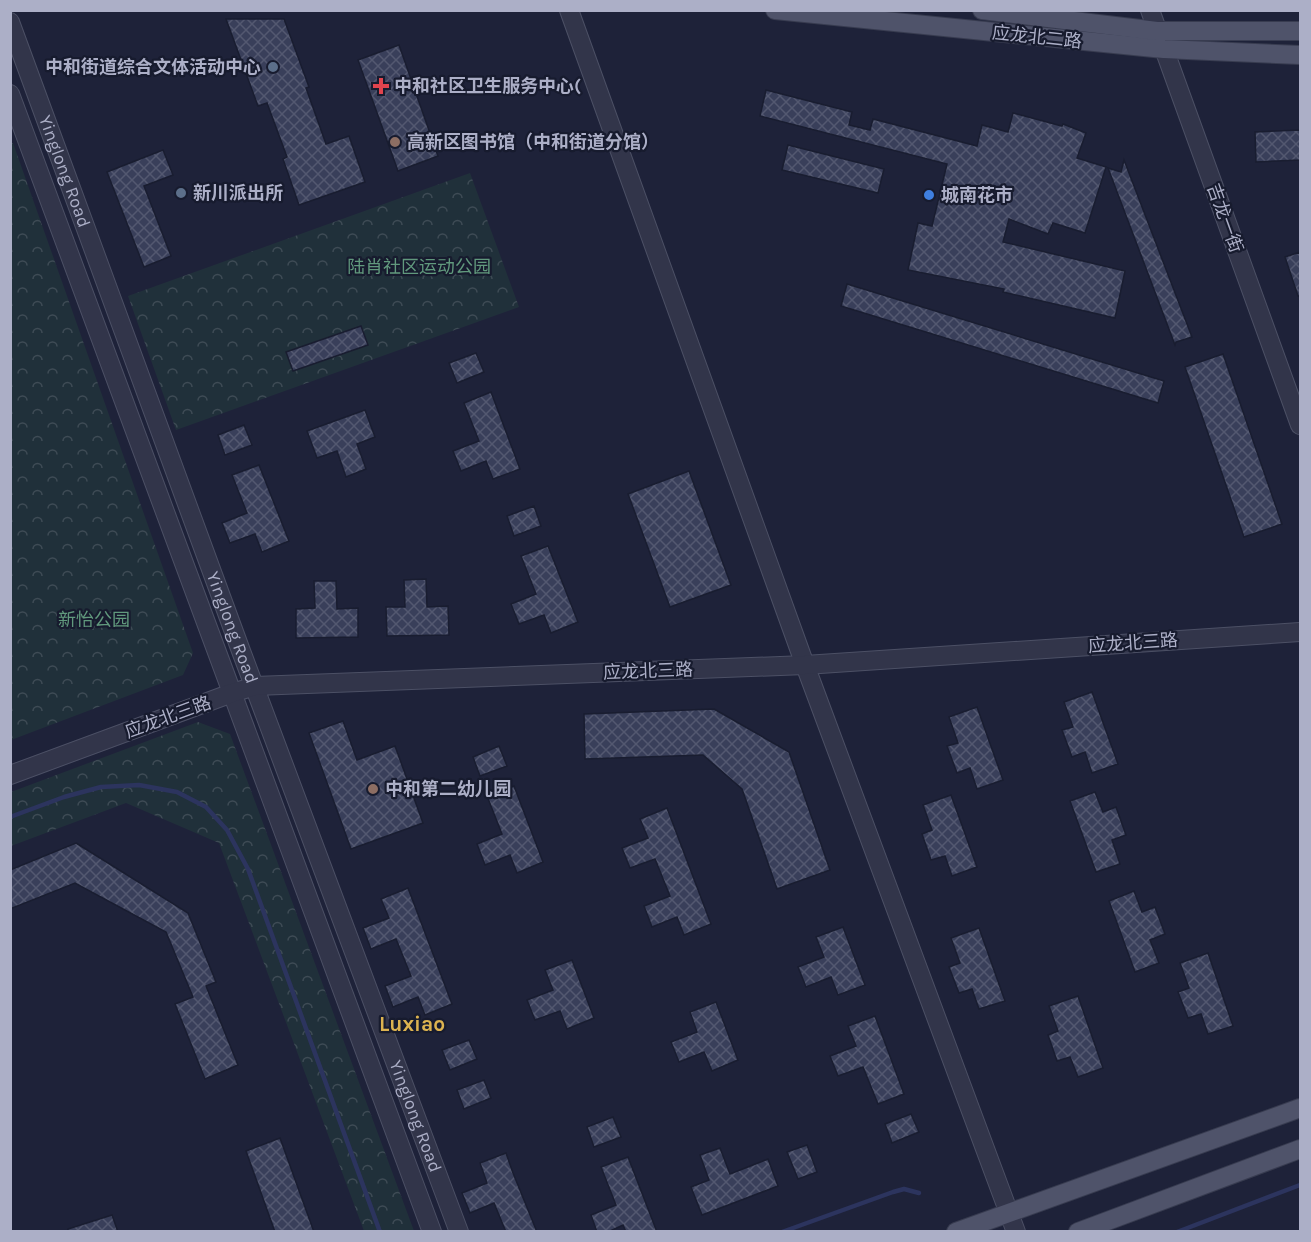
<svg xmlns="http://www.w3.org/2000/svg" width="1311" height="1242" font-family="Karla,'Noto Sans SC',sans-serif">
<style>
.forest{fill:url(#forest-crowns)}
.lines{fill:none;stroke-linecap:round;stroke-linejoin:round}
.stream{stroke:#2c345e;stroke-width:4.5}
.building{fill:url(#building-cross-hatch);stroke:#191d30;stroke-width:1.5}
.minor-casing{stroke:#4c5065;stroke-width:20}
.major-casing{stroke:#383c50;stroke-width:20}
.minor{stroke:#32354a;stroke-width:18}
.major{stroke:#4f536a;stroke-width:18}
.service-dot{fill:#5c6f8a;stroke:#171b2e;stroke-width:2}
.health-dot{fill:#e0444e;stroke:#171b2e;stroke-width:2}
.education-dot{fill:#8d6e63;stroke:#171b2e;stroke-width:2}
.shop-dot{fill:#3f7fe0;stroke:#171b2e;stroke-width:2}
.labels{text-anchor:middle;stroke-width:4.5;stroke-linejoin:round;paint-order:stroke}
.street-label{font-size:18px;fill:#acafc7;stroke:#171b2e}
.poi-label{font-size:18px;font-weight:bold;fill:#acafc7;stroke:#171b2e;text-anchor:start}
.park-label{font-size:18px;fill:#61997d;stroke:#171b2e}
.quarter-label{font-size:21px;font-weight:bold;fill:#ddb350;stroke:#171b2e}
</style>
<defs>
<pattern id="forest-crowns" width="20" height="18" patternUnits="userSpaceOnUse" patternTransform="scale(1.5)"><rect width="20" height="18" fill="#20303a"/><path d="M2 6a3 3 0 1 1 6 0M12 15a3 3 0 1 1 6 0" fill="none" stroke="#3e4b55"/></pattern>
<pattern id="building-cross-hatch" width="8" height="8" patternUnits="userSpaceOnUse" patternTransform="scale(1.5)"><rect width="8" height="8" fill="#393f5a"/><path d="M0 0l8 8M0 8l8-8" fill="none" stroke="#535870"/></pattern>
</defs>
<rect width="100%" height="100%" fill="#1e2239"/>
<g class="forest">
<polygon points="13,143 193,653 183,675 11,740 10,144"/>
<polygon points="470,173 519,307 176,430 128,296"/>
<polygon points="198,722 230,734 414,1231 364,1231 219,843 126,803 11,846 11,792"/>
</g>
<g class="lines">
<g class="stream">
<polyline points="10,817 64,797 101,787 139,785 177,792 206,807 227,830 248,869 380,1232"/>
<polyline points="782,1232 893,1192 904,1189 919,1193"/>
<polyline points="1177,1232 1300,1185"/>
</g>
</g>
<g class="building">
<polygon points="226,19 284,19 309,87 306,88 326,144 349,136 365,182 299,205 283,159 287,157 267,103 258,106"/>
<polygon points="399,45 438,156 398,171 358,60"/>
<polygon points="766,90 852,112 849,125 870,130 873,119 977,146 982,125 1008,132 1013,113 1062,126 1063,124 1086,133 1077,158 1106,167 1085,233 1053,223 1048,234 1009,219 1003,242 1125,271 1115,318 1003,292 1004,289 908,270 918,223 932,226 947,164 760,116"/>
<polygon points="1300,130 1300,160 1256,162 1255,132"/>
<polygon points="788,145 884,169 878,193 782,170"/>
<polygon points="163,150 173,175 144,186 171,256 144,267 107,172"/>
<polygon points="1124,160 1192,337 1176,342 1175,345 1108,168 1121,172"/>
<polygon points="1300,252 1300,296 1298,296 1285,257"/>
<polygon points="847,284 1164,381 1158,403 841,306"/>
<polygon points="361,326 368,345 293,371 286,352"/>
<polygon points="476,353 484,372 457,383 449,363"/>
<polygon points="1223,354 1282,524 1244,537 1185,367"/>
<polygon points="491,392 520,469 493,479 486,461 461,471 453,451 479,441 464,403"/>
<polygon points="365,410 375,437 357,444 366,469 346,477 337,451 317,458 307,431"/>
<polygon points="244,425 252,445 225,455 218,435"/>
<polygon points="259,465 289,541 262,552 255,534 230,543 222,523 247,513 232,475"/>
<polygon points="689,471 731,585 670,607 628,494"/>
<polygon points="534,506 541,526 514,536 507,516"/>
<polygon points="548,546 578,622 551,633 544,615 519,624 511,604 536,594 521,556"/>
<polygon points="426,579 427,607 448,606 449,635 387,636 386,607 405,607 404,580"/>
<polygon points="314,581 336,581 337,609 358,608 358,637 296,638 296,609 315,608"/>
<polygon points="1092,692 1118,764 1092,773 1085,752 1072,757 1062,730 1073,727 1064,702"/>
<polygon points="977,707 1003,780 977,789 970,768 957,773 947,746 958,743 949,717"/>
<polygon points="714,709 789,752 830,870 777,889 742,789 703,755 585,759 584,714"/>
<polygon points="343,721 357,760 395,746 423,823 351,849 309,733"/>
<polygon points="499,746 507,766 480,776 473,757"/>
<polygon points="514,786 543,862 517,873 510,855 485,865 477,844 502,834 487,796"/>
<polygon points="1095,792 1103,812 1116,807 1126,835 1112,840 1120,864 1096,872 1070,801"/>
<polygon points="951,795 977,867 952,876 945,856 931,860 922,834 932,830 923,805"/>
<polygon points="667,808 711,924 684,935 677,917 652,927 644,906 670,896 655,859 630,868 622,848 648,838 640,819"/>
<polygon points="76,843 188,913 216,982 206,986 238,1065 205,1079 175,1004 193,997 166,932 75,883 10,909 10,870"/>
<polygon points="408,888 452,1004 425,1015 418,997 393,1007 385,986 411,976 396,939 371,949 363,928 389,918 381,899"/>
<polygon points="1134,891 1142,912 1155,907 1165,934 1150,940 1159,963 1135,972 1109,901"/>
<polygon points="843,927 865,985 838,995 831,977 806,987 798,967 824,957 816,937"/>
<polygon points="979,928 1005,1001 979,1009 972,989 959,993 949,967 960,963 951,938"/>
<polygon points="1208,953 1233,1026 1208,1034 1201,1014 1188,1018 1178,992 1189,988 1180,963"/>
<polygon points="572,960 594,1018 567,1029 560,1011 535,1020 527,1000 553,990 545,970"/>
<polygon points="1078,996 1103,1068 1078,1077 1070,1057 1057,1061 1048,1035 1058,1031 1049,1006"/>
<polygon points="716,1002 738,1060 712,1071 704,1052 679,1062 671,1042 697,1032 690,1012"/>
<polygon points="875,1016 904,1094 878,1104 863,1067 838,1076 830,1056 856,1046 848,1026"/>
<polygon points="469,1040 477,1059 450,1070 442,1050"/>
<polygon points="484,1080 491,1098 464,1109 457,1090"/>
<polygon points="911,1114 919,1132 892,1143 885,1124"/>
<polygon points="613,1117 621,1137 594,1147 587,1127"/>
<polygon points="280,1138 314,1232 275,1232 246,1151"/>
<polygon points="807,1145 817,1172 798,1179 787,1152"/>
<polygon points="720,1148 730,1174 768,1159 778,1186 702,1215 691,1187 709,1180 700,1155"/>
<polygon points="506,1153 513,1173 537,1232 506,1232 494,1203 470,1213 462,1193 487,1183 480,1163"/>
<polygon points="628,1157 657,1232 626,1232 623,1225 608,1232 597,1232 591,1215 616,1205 601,1167"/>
<polygon points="112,1215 118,1232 68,1232 68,1229"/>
</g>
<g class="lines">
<g class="minor-casing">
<g id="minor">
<polyline points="569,10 805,665 1016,1232"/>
<polyline points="1150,10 1300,425"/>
<path id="s1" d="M10,22L241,651L459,1232"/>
<polyline points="10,94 432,1232"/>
<polyline points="10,775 232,693 255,686 805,665 1300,632"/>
</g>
</g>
<g class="major-casing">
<g id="major">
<polyline points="775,10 1164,49 1300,55"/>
<polyline points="982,10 1157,31 1300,31"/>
<polyline points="956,1232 1300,1108"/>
<polyline points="1078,1232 1300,1149"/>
</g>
</g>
<use href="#minor" class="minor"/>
<use href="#major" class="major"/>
</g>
<g class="service-dot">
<circle cx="273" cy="67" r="6"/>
<circle cx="181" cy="193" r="6"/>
</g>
<path class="health-dot" d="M378 77h6v6h6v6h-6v6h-6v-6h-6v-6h6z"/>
<g class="education-dot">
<circle cx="395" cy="142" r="6"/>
<circle cx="373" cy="789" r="6"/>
</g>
<circle class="shop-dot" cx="929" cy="195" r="6"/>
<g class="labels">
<g class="street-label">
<text transform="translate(1037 37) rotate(6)" y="6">应龙北二路</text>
<text dy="6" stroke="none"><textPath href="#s1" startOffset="159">Yinglong Road</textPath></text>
<text transform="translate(1225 218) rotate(70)" y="6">吉龙一街</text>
<text dy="6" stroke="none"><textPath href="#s1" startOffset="645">Yinglong Road</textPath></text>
<text transform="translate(1133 643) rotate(-4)" y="6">应龙北三路</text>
<text transform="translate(648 671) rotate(-2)" y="6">应龙北三路</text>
<text transform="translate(168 717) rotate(-20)" y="6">应龙北三路</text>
<text dy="6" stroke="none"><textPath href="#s1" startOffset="1167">Yinglong Road</textPath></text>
</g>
<g class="poi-label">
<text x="261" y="73" text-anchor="end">中和街道综合文体活动中心</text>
<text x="394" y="92">中和社区卫生服务中心(</text>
<text x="407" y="148">高新区图书馆（中和街道分馆）</text>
<text x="193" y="199">新川派出所</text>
<text x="941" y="201">城南花市</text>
<text x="385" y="795">中和第二幼儿园</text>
</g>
<g class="park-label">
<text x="419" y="273">陆肖社区运动公园</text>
<text x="94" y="626">新怡公园</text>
</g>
<g class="quarter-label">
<text x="412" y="1031">Luxiao</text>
</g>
</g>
<rect width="1311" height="1242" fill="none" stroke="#acafc7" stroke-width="24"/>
</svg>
